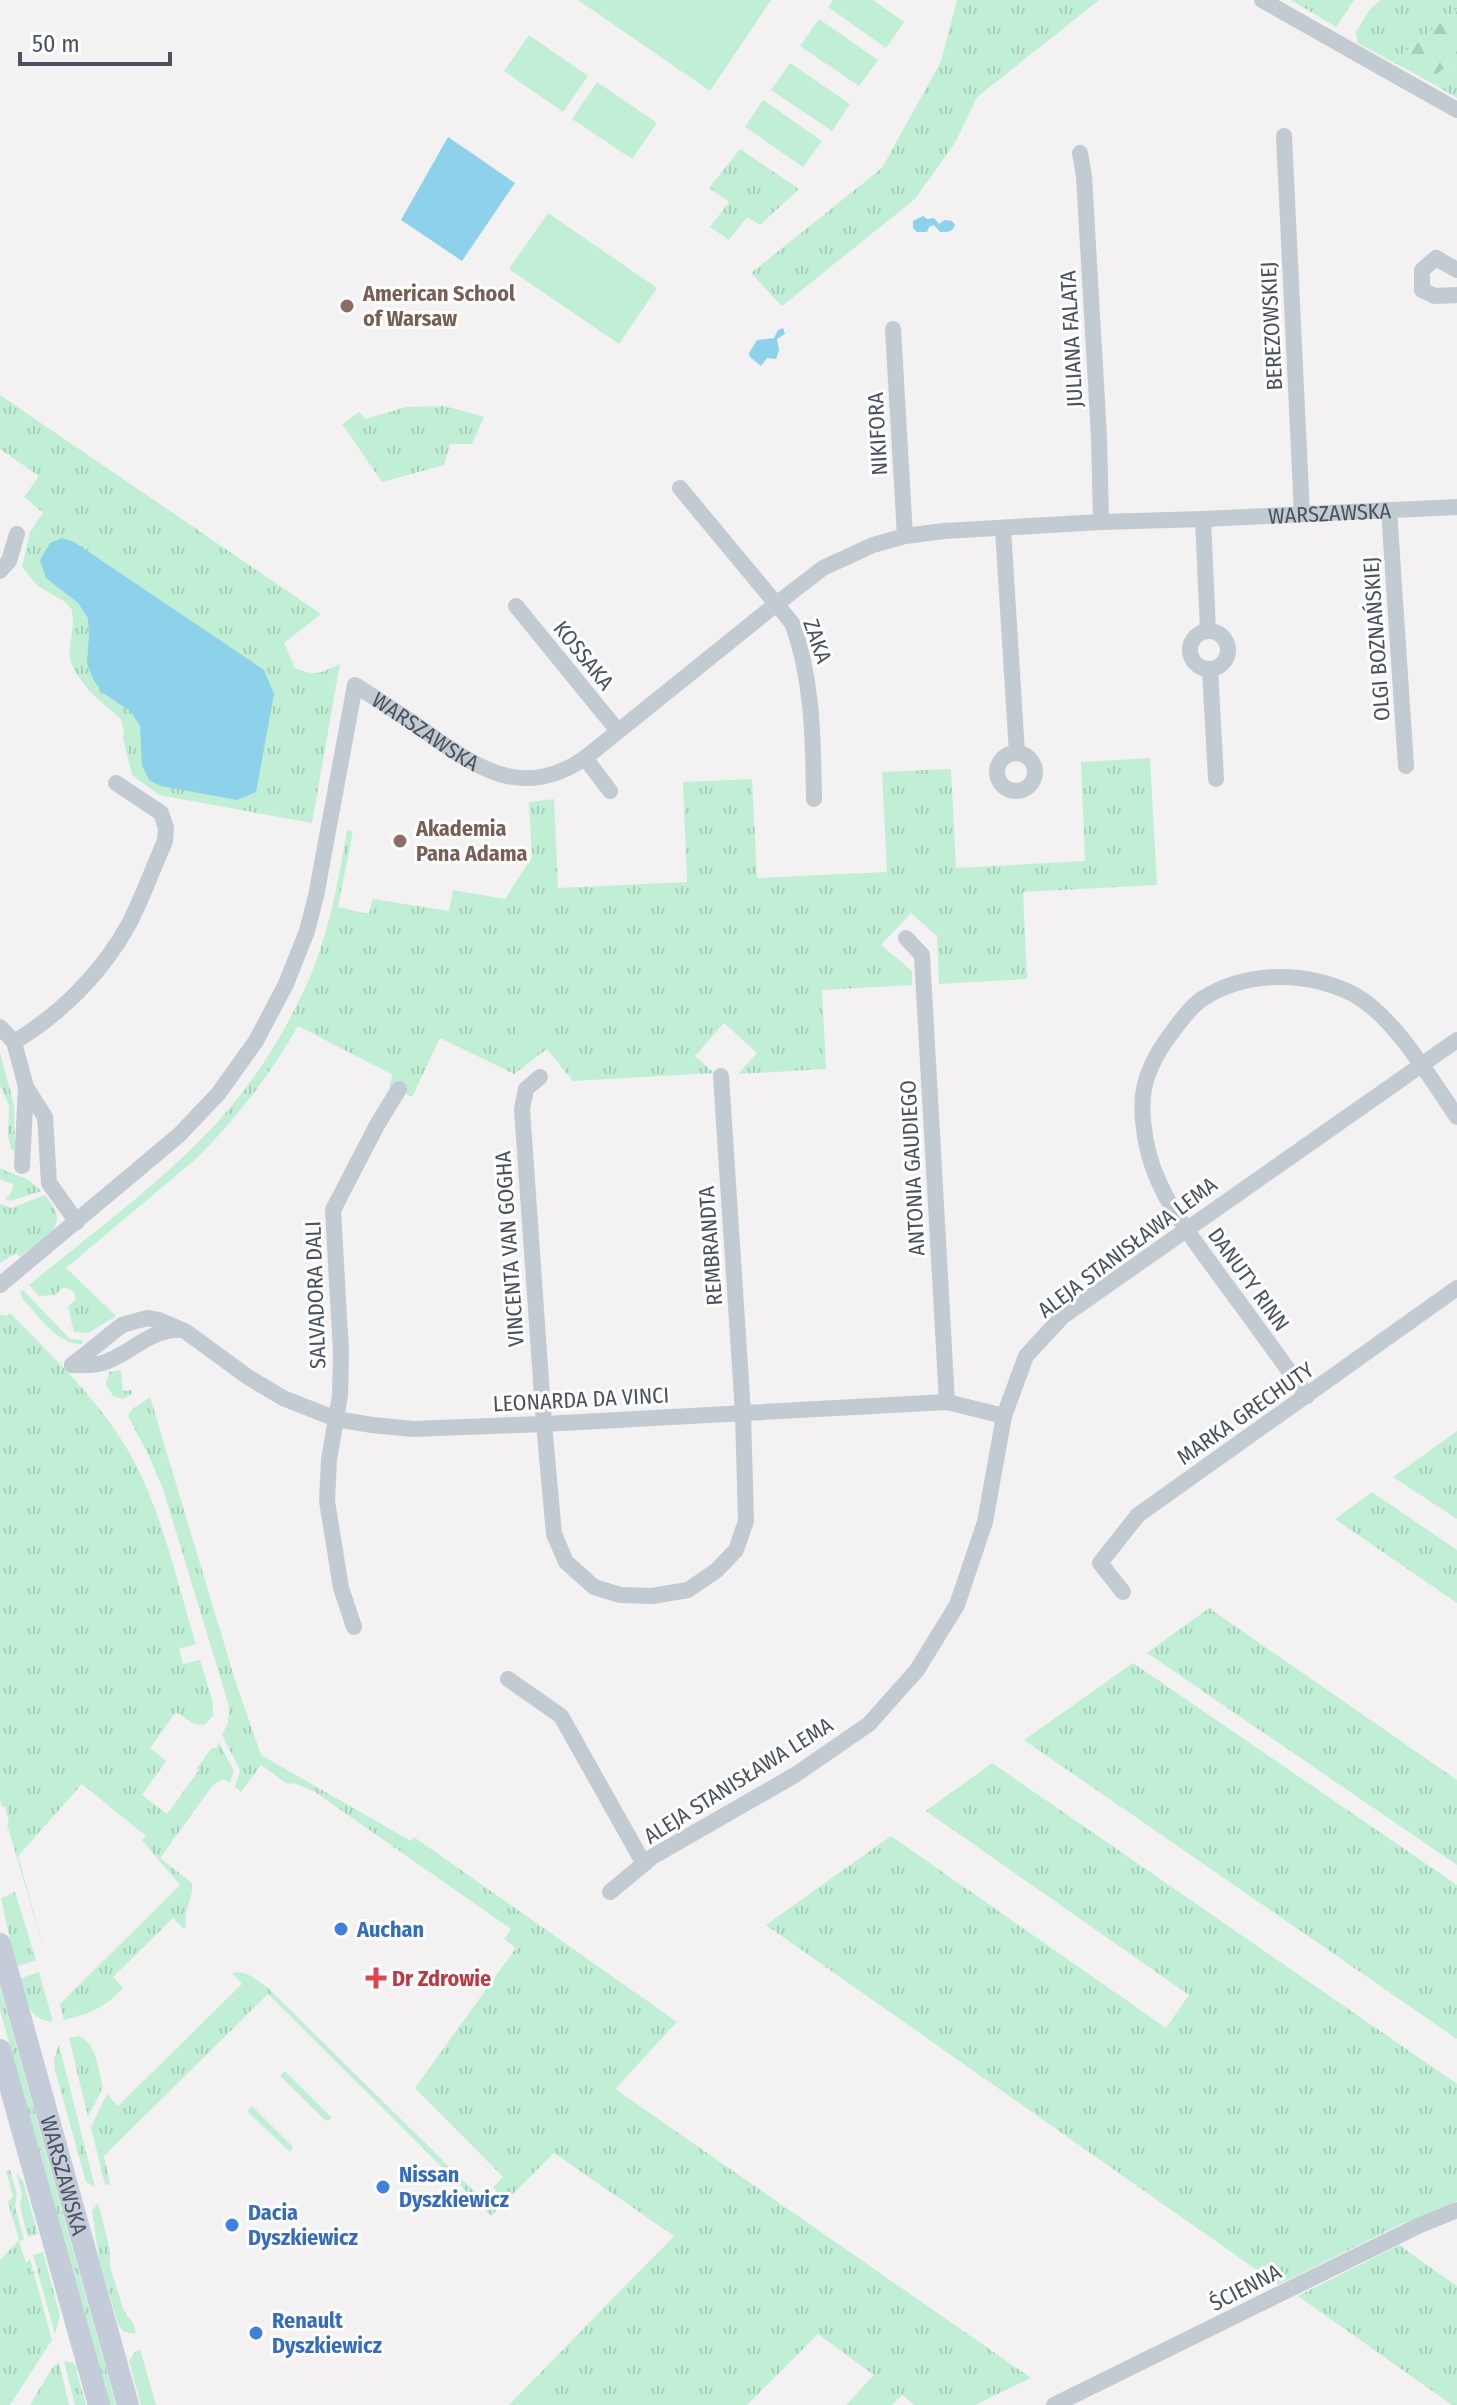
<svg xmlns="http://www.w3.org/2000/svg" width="1457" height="2405" font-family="'Fira Sans Condensed',sans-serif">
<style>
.grass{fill:url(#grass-tufts)}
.forest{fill:url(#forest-firs)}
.garden{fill:#c0efd6}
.water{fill:#8ed1eb}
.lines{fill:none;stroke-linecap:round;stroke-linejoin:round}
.minor{stroke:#c2cad2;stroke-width:16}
.secondary{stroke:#c4ccd9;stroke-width:22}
.education-dot{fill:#8d6e63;stroke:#fff;stroke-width:3}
.shop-dot{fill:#3f7fe0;stroke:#fff;stroke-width:3}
.health-dot{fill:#e0444e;stroke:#fff;stroke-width:3}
.labels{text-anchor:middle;stroke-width:6;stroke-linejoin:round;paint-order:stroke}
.education-label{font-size:22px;font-weight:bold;fill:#785e54;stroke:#fff;text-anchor:start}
.street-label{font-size:22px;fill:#49525e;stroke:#fff}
.shop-label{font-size:22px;font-weight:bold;fill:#366cbe;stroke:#fff;text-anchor:start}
.health-label{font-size:22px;font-weight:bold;fill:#be3a42;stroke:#fff;text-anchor:start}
</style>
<defs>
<pattern id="grass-tufts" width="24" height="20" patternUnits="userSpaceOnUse" patternTransform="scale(2)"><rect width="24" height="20" fill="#c0efd6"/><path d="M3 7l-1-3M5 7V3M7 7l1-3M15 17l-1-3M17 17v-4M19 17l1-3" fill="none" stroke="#a6cfba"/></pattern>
<pattern id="forest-firs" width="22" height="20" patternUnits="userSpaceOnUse" patternTransform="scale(2)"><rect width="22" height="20" fill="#c0efd6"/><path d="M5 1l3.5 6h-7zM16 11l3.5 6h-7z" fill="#a6cfba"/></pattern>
</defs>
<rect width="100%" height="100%" fill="#f3f1f1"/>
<g class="grass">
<polygon points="957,0 1099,0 977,97 956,141 915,199 782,306 751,273 882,168 941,61"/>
<polygon points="1291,0 1354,0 1336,27"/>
<polygon points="1381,0 1457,0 1457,9 1393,62 1358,43 1356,32 1370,9"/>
<polygon points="1457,58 1457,98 1428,81"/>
<polygon points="740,149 799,189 760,225 747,217 729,240 710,227 729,202 709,188"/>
<path d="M0,395L321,614L284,643L295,668C316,677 320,673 340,664L312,823L159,795L132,775L123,738L124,732L121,719L89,691L74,670L69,656L73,622L72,610L65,602L38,586L22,567L30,532L43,513L24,497L39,476L0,449Z"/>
<polygon points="445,406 484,417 472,444 450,444 444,465 382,482 342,424 359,412 365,419 407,407"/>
<path d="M1150,758L1157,885L1023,892L1027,979L939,984L937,936L911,913L881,945L912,971V985L822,990L826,1069L738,1074L757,1053L724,1023L695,1056L714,1073L573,1081L547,1049L514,1074L440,1038L412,1097L389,1086L393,1075L298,1026C270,1075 237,1118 197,1158L66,1268L116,1316L88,1333L74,1332L68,1307L75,1300C76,1291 71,1288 62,1288L55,1295L39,1296L29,1285C98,1228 177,1172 234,1103C266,1064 292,1019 312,972C330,927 339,878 347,830L353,831L338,907L369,914L373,899L449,911L453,890L505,899L532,857L529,802L554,799L558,888L687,882L683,782L752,779L757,878L887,872L882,772L951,769L956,868L1085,861L1081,762Z"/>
<polygon points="0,1052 14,1105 15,1152 11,1149 8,1136 9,1106 0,1085"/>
<path d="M0,1168C17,1178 25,1173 41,1191L10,1201L5,1199L11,1193L14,1185L0,1179Z"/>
<path d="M45,1195C74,1227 44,1237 20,1257L16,1253L0,1263V1204L11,1208Z"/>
<path d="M10,1313C50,1354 92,1393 123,1442C161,1503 175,1577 196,1644L179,1649L183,1664L200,1660L213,1703V1716L204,1725L194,1724L176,1712L150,1748L166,1761L142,1795L167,1814L199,1770L197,1768L211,1749L217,1747L219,1743L234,1771L230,1783L223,1779L213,1785L160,1858L192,1883C194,1898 183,1908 186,1927L184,1929L173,1918L113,1977L123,1988C103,2009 91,2013 64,2020L60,2004L180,1885L142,1840L146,1836L82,1784L18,1856L46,1956L7,1824L9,1823L5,1806L2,1807L0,1800V1314L6,1316Z"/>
<polygon points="121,1370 123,1391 132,1390 132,1394 123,1399 113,1396 106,1384 109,1372"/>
<path d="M150,1397L235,1680L261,1755L411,1841L414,1837L677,2022L615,2089L1031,2378L975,2405H915L902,2395L892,2405H846L874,2375L818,2334L747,2405H509L674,2236L554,2153L491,2216L268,1994L104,2156L110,2184L105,2185L91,2127L107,2094L118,2106L242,1984L232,1973C246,1969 258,1981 269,1989L486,2203L497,2192L493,2187L503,2177L415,2088L516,1948L504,1939L511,1929L315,1792L296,1784L286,1783L261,1765L241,1792L235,1787L240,1770L222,1735L228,1723L229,1706L163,1489L148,1454L128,1416L132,1409Z"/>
<polygon points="1457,1431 1457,1519 1393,1477"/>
<polygon points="1372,1492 1457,1550 1457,1603 1335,1519"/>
<polygon points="1209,1608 1457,1780 1457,1865 1147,1653"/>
<polygon points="1133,1663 1457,1885 1457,2039 1024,1740"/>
<polygon points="992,1763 1457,2084 1457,2201 1399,2225 1278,2285 766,1925 891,1836 1166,2028 1189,1995 926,1811"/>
<polygon points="15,1892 36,1960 19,1966 15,1964 1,1898"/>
<path d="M39,1972L53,2022C29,2020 26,2001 20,1981L22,1978Z"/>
<polygon points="0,1987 116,2405 110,2405 0,2010"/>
<path d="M78,2036C97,2042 98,2070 103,2087L88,2117L69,2038Z"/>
<polygon points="59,2045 95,2187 86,2182 55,2070 54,2059"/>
<polygon points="10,2170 17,2194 15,2207 24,2239 19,2241 26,2263 30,2259 52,2340 10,2405 0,2405 0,2260 19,2240 8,2202 13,2196 6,2171"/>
<polygon points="16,2173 23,2181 38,2234 28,2237 20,2206 22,2194"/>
<path d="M98,2203L110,2250V2267L124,2311L133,2323L136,2333C126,2334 122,2332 118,2324L99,2259L92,2211Z"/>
<polygon points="1399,2245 1457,2286 1457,2405 1452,2405 1298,2296"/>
<polygon points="43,2252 60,2316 55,2334 33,2255"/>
<polygon points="140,2349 156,2405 141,2405 129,2361 135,2352"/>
<polygon points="64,2361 73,2363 78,2368 76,2370 86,2405 75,2405"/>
<polygon points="59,2362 69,2405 30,2405 52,2368"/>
</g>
<polygon class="forest" points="1457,9 1457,58 1428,81 1393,62"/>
<g class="garden">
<polygon points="578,0 771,0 710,91"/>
<polygon points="833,0 873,0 904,22 886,48 828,7"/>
<polygon points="819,19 878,60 859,86 800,46"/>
<polygon points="529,35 588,76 563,112 504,71"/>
<polygon points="790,63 850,104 832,131 771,90"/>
<polygon points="597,82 657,123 632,159 572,119"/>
<polygon points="763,100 822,141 803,167 745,127"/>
<polygon points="548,213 657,288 619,344 509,269"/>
<polygon points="538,1014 558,1039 533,1056 531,1050 516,1031"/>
<path d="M23,1290L70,1339L82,1340L83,1344C58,1346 39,1316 23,1299L20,1292Z"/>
<polygon points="285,2071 331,2117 331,2119 326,2121 280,2076"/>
<polygon points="252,2106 293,2147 290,2152 247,2111"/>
</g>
<g class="water">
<polygon points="448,137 515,183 462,261 401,220"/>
<path d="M923,216L927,219L934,218L939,224L945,220L952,221L955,225C953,232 947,232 940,232L934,225L929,227L927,232H917L913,228V221Z"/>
<polygon points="783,328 785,334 777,339 779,350 776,359 767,358 761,366 750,357 749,353 757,340 774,338 778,330"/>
<polygon points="62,538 74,542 264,670 274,694 256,792 237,800 161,786 149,780 142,766 140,726 130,711 103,693 93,679 87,663 89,636 88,618 78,603 46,578 40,560 50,543"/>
</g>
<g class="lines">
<g class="minor">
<polyline points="1262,0 1457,110"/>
<polyline points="1284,136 1302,514"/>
<polyline points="1080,153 1084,176 1099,436 1101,522"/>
<polyline points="1457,270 1436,258 1422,270 1422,290 1435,296 1457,295"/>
<polyline points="893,329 905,536"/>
<path d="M680,488L792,623C813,679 813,739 814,799"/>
<polyline points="1389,510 1406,766"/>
<polyline points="1203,519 1208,631"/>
<polyline points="1003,529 1017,753"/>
<polyline points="0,571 9,561 17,534"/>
<polyline points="516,606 618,731"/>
<circle cx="1209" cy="650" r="19"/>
<polyline points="1210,669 1216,779"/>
<circle cx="1016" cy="772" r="19"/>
<polyline points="585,758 610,791"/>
<polyline points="906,938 922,955 947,1402"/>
<polyline points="0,1027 14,1042 26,1087 45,1117 49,1183 77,1222"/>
<path d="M14,1042C61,1014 104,971 130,922C143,896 153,868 165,841L166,828L161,813L116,783"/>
<polyline points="540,1077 526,1089 522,1109 544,1424 554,1534 566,1562 594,1587 620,1595 652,1596 688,1590 717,1570 736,1550 746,1521 743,1413 721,1076"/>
<polyline points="22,1166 26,1087"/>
<path id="s1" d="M0,1285L179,1135L218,1094L256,1041L286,984L307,931L316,896L355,685C377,699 400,714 422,729C477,768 522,801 585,758L775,605L823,568L873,545L905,536L944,531L1101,522L1203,519L1457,507"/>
<polyline points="72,1365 122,1325 147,1318 159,1320 185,1331 248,1377 283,1398 336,1419 372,1425 413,1429 544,1424 947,1402 1004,1416"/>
<path d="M72,1365C85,1365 99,1366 110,1360C134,1350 152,1329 180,1330"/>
<path d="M1307,1396C1279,1357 1251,1318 1222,1279C1194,1240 1162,1202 1149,1155C1144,1136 1140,1108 1144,1089C1148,1068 1158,1051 1170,1035C1179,1023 1190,1007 1202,999C1246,970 1307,971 1353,994C1393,1015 1431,1079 1457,1117"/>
<polyline points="1123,1592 1100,1563 1138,1515 1457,1288"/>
<polyline points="354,1627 341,1588 327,1501 329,1460 340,1395 341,1352 333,1210 377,1125 399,1089"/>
<polyline points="508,1679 561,1716 644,1864"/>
<polyline points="610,1892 652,1857 795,1775 869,1724 917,1670 957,1605 985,1522 1004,1416 1026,1356 1062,1317 1457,1040"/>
<polyline points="1054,2405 1420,2225 1457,2210"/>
</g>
<g class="secondary">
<path id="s2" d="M0,1944L128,2405"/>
<polyline points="0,2050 99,2405"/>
</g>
</g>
<g class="education-dot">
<circle cx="347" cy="306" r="8"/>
<circle cx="400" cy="841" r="8"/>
</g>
<g class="shop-dot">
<circle cx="341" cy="1929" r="8"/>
<circle cx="383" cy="2187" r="8"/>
<circle cx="232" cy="2225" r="8"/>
<circle cx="256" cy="2333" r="8"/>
</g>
<path class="health-dot" d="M372 1966h8v8h8v8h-8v8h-8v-8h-8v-8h8z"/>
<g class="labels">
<g class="education-label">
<text x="363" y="301">American School<tspan x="363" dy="25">of Warsaw</tspan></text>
<text x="416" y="836">Akademia<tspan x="416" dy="25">Pana Adama</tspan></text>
</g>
<g class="street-label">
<text transform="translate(1271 326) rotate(-93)" y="8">BEREZOWSKIEJ</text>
<text transform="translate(1071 339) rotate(-93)" y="8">JULIANA FALATA</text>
<text transform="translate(877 434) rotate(-93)" y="8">NIKIFORA</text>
<text dy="8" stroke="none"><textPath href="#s1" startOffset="1806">WARSZAWSKA</textPath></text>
<text transform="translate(1376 639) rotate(-94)" y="8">OLGI BOZNAŃSKIEJ</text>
<text transform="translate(818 641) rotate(71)" y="8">ZAKA</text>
<text transform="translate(584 655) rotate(51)" y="8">KOSSAKA</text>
<text dy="8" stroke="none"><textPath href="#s1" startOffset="812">WARSZAWSKA</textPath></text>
<text transform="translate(912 1168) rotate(-93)" y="8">ANTONIA GAUDIEGO</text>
<text transform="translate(710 1246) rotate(-94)" y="8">REMBRANDTA</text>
<text transform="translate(1127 1247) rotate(-37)" y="8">ALEJA STANISŁAWA LEMA</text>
<text transform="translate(509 1249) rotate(-94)" y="8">VINCENTA VAN GOGHA</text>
<text transform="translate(1249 1279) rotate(54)" y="8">DANUTY RINN</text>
<text transform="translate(315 1295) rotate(-92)" y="8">SALVADORA DALI</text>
<text transform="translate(581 1399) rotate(-3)" y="8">LEONARDA DA VINCI</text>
<text transform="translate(1245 1413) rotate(-35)" y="8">MARKA GRECHUTY</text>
<text transform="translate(738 1780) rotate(-32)" y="8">ALEJA STANISŁAWA LEMA</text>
<text dy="8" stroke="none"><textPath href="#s2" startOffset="240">WARSZAWSKA</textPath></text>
<text transform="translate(1245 2287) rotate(-27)" y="8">ŚCIENNA</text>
</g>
<g class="shop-label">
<text x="357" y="1937">Auchan</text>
<text x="399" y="2182">Nissan<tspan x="399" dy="25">Dyszkiewicz</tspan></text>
<text x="248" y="2220">Dacia<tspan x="248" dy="25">Dyszkiewicz</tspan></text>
<text x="272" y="2328">Renault<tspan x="272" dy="25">Dyszkiewicz</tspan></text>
</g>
<g class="health-label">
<text x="392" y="1986">Dr Zdrowie</text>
</g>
</g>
<path d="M20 52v12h150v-12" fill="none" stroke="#49525e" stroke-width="4"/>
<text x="32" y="52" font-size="24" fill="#49525e" stroke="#ffffff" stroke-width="6" paint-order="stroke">50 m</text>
</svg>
